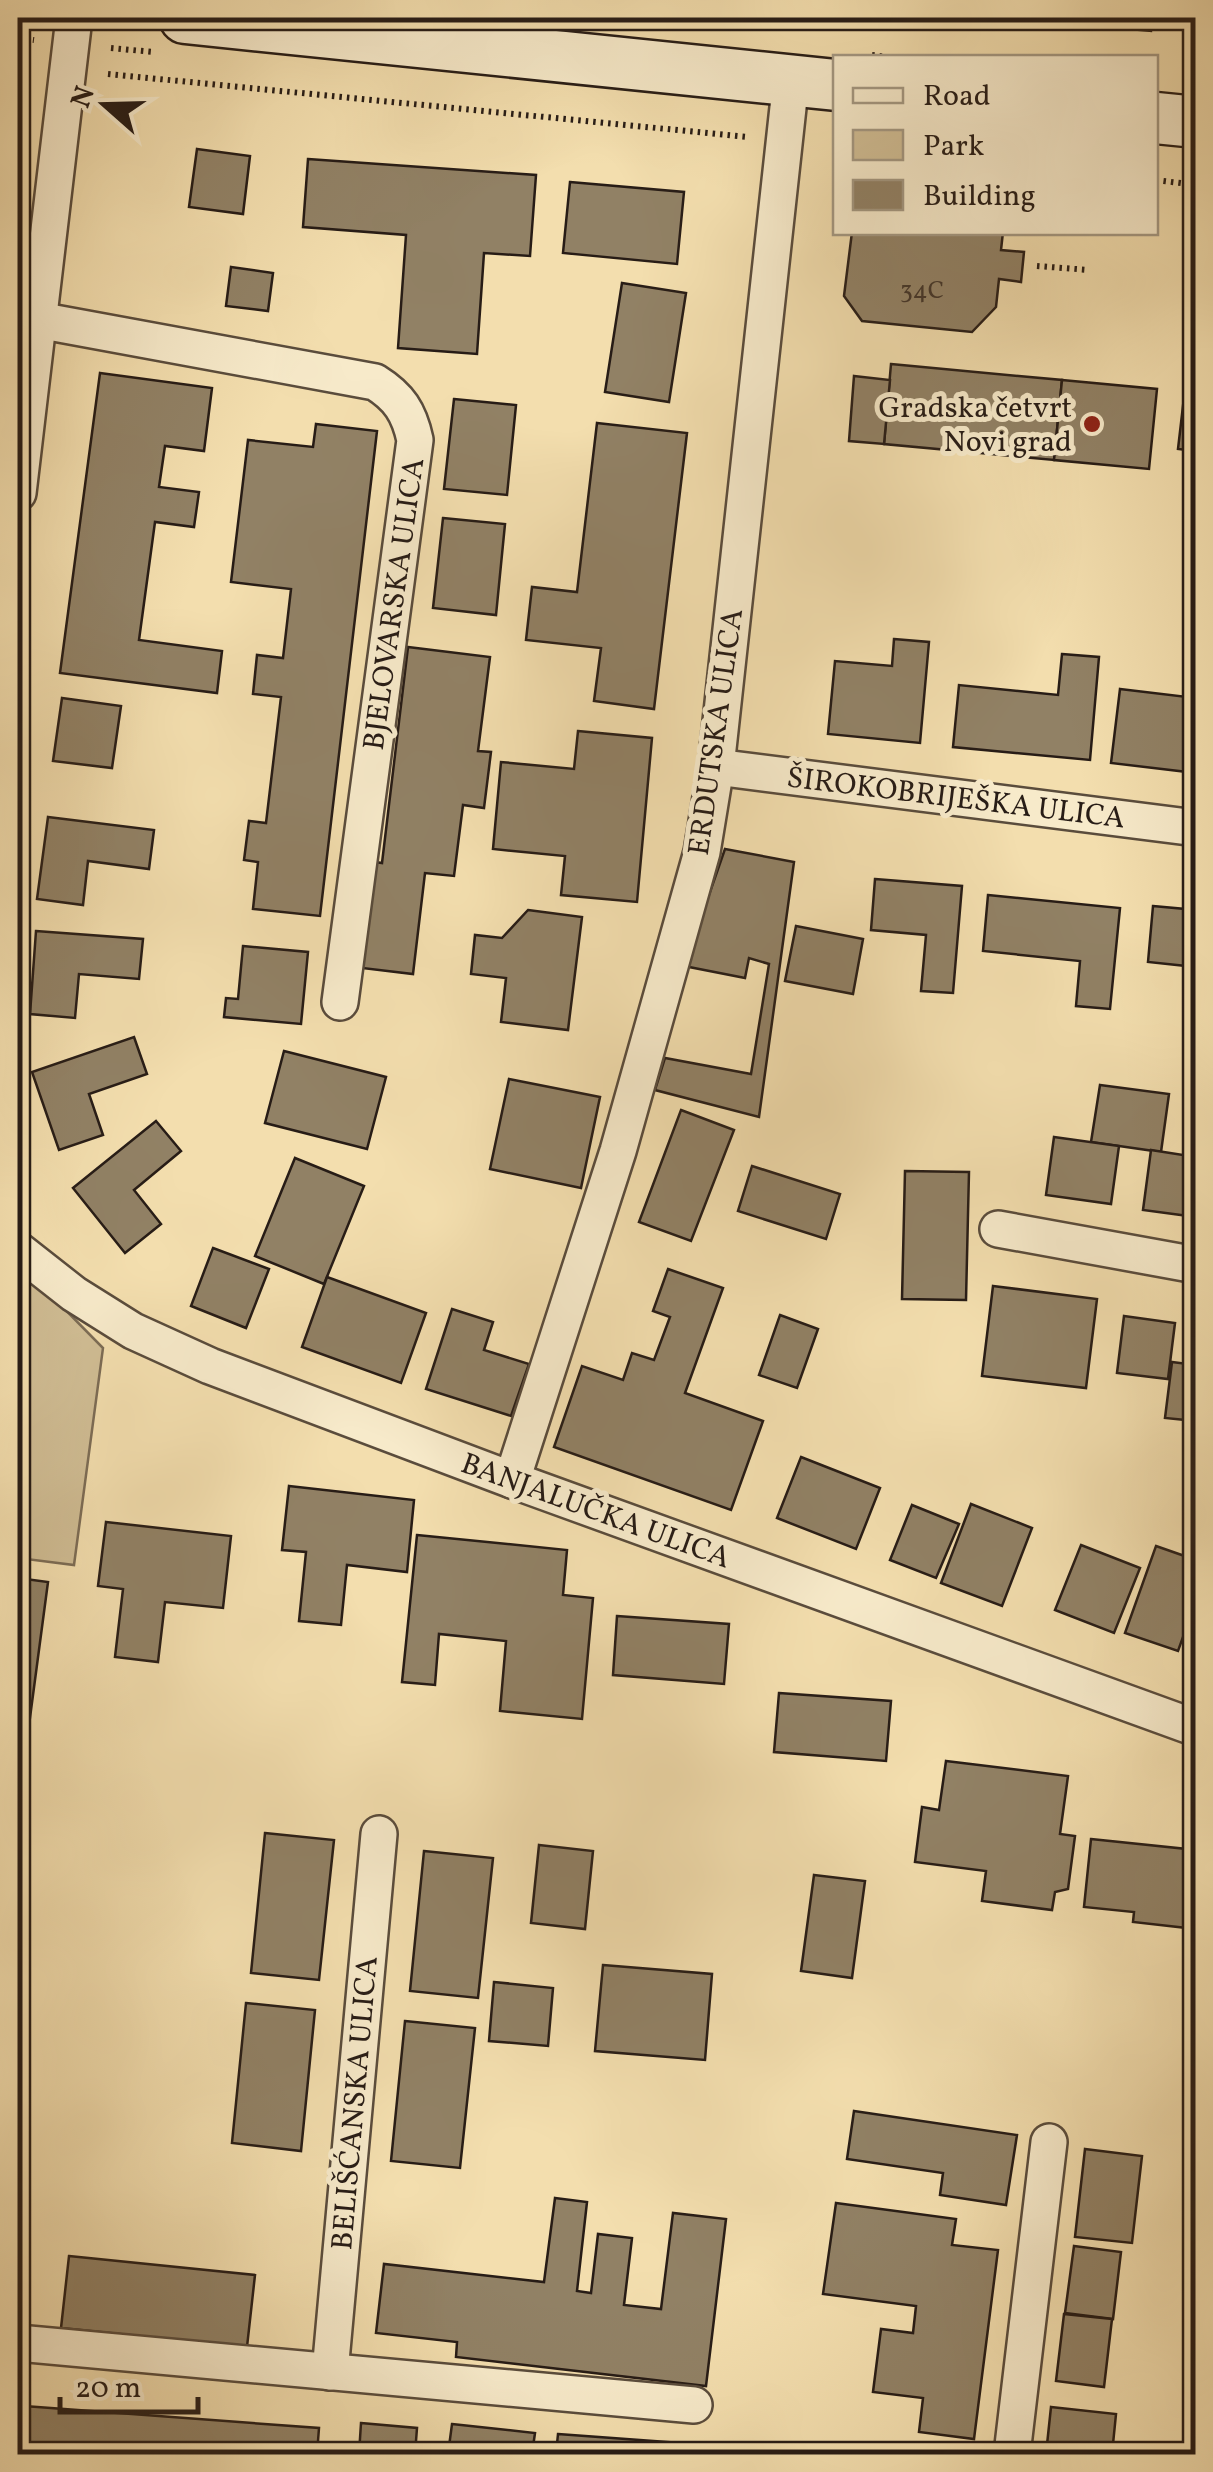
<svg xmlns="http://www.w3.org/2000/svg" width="1213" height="2472" font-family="Vollkorn,serif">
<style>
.green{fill:#d0bd94;stroke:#7c6c55;stroke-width:2.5}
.building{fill:#918165;stroke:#271c16;stroke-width:2.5}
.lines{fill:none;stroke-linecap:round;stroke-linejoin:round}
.minor-casing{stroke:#5a4c3c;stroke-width:40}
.secondary-casing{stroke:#271c16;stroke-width:55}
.path{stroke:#271c16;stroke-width:6;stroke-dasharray:2.5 5;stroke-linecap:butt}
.minor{stroke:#f7eaca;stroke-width:35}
.secondary{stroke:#f7eaca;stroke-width:50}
.poi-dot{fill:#8f2418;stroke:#f7eaca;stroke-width:4}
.labels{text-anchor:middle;stroke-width:10;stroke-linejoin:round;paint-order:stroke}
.number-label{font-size:25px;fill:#42352a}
.poi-label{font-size:30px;fill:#271c16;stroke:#f7eaca;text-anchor:end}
.street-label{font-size:30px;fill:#271c16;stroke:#f7eaca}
</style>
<rect width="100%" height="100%" fill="#f3deae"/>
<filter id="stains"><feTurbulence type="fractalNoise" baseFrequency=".002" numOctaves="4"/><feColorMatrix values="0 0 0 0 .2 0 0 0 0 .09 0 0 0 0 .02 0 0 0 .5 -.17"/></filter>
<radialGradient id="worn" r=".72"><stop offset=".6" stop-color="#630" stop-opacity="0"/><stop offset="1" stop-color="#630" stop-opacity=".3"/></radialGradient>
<polygon class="green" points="18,1267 37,1281 103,1348 74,1565 18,1558"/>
<g class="building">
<polygon points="1119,18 1181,18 1181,20 1152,18 1151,31 1118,28"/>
<polygon points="197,149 250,156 243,214 189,207"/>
<polygon points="308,159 536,175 530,256 484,253 477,354 398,348 406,235 303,227"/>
<polygon points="570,182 684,192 677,264 563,253"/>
<polygon points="852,232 1003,232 1001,250 1024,252 1021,282 999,279 996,307 972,332 862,321 844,296"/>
<polygon points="231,267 273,273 268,311 226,306"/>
<polygon points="622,283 686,293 669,402 605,392"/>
<polygon points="1196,294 1196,451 1178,449"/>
<polygon points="891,364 1062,380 1054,460 884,444"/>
<polygon points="100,373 212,388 204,451 165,446 159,487 199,492 194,527 155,522 139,640 222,651 217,693 60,673"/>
<polygon points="854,376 890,380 884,444 849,441"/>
<polygon points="1062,380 1157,389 1149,469 1054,460"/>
<polygon points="454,399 516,405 507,495 444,489"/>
<polygon points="597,423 687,433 654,709 594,701 601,648 526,640 532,587 577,592"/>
<polygon points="316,424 377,431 320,916 253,909 258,862 244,860 249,821 266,823 281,697 253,694 257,655 283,658 291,589 231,582 248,440 313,447"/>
<polygon points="443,518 505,524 496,615 433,608"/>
<polygon points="894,639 929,642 920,743 828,734 835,661 892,666"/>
<polygon points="408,647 490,657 478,751 491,752 484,808 463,805 454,876 425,873 413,974 362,968 375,862 382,863"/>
<polygon points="1062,654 1099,657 1090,760 953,747 959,685 1058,695"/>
<polygon points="1120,689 1196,698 1196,773 1111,763"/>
<polygon points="62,698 121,706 112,768 53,761"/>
<polygon points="578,731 652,738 637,902 561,895 565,856 493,849 501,762 574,769"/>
<polygon points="48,817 154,830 149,869 88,861 83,905 37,899"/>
<polygon points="725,849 794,862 759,1117 655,1090 665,1058 751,1074 769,964 749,958 745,978 684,966"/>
<polygon points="875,879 962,886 953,993 921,991 926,935 871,930"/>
<polygon points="988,895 1120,908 1110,1009 1076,1006 1080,961 983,951"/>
<polygon points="1153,906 1196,910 1196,967 1148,962"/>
<polygon points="528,910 582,917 568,1030 501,1022 506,978 471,974 475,935 502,938"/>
<polygon points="796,926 863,939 853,994 785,981"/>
<polygon points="36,931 143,939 139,979 79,974 75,1018 30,1014"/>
<polygon points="243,946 308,952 301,1024 224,1017 226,998 238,999"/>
<polygon points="134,1037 147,1074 89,1094 103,1135 59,1150 32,1072"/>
<polygon points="284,1051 386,1077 367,1149 265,1123"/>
<polygon points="509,1079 600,1097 581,1188 490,1169"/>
<polygon points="1100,1085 1169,1094 1161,1152 1091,1142"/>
<polygon points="681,1110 734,1130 691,1241 639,1222"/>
<polygon points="156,1121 181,1151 134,1190 161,1224 125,1253 73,1188"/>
<polygon points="1054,1137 1119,1146 1111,1204 1046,1195"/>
<polygon points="1151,1150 1196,1157 1196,1217 1143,1210"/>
<polygon points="295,1158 364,1186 324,1284 255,1256"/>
<polygon points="752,1166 840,1194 826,1239 738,1211"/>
<polygon points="905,1171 969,1172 966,1300 902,1299"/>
<polygon points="213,1248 269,1269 246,1328 191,1306"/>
<polygon points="668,1269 723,1288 685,1393 763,1421 731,1510 554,1447 582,1366 623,1380 632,1353 654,1360 670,1317 653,1311"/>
<polygon points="327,1277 426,1313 401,1383 302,1347"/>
<polygon points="993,1286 1097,1299 1086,1388 982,1376"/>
<polygon points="452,1309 493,1322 484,1350 529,1364 511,1416 426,1389"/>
<polygon points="780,1315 818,1329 797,1388 759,1375"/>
<polygon points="1124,1316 1175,1323 1168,1379 1117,1373"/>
<polygon points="1172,1362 1196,1365 1196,1421 1165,1418"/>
<polygon points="801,1457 880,1488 856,1549 777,1518"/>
<polygon points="289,1486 414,1500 407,1572 347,1565 341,1625 299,1621 306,1552 282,1550"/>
<polygon points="971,1504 1032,1528 1002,1606 941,1583"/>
<polygon points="912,1505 959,1524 936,1578 890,1560"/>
<polygon points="106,1522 231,1536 223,1608 165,1602 158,1662 115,1657 123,1589 98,1586"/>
<polygon points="417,1535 567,1550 563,1595 593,1598 582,1719 500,1711 506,1641 439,1634 435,1685 402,1682"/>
<polygon points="1081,1545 1140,1568 1114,1633 1055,1610"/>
<polygon points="1156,1546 1196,1560 1196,1601 1178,1651 1125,1633"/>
<polygon points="18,1578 48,1582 20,1793 18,1793"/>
<polygon points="617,1616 729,1624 724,1684 613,1675"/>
<polygon points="779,1693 891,1701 886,1761 774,1752"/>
<polygon points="946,1761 1068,1776 1060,1834 1075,1836 1068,1889 1055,1892 1052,1910 982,1901 986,1871 915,1862 922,1807 939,1810"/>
<polygon points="265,1833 334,1840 319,1980 251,1973"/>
<polygon points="1091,1839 1196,1850 1196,1929 1133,1922 1134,1912 1084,1907"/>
<polygon points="539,1845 593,1851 585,1929 531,1923"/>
<polygon points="424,1851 493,1858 478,1998 410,1991"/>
<polygon points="814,1875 865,1881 852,1978 801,1971"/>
<polygon points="603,1965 712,1974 705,2060 595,2051"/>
<polygon points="494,1982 553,1988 548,2046 489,2041"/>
<polygon points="246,2003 315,2010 301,2151 232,2143"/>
<polygon points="405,2021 475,2028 460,2168 391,2161"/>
<polygon points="854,2111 1017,2135 1006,2205 940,2195 943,2173 847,2159"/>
<polygon points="1085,2149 1142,2156 1132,2243 1075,2237"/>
<polygon points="555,2198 587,2202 577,2291 591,2293 598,2234 632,2238 624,2305 661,2309 673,2213 726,2219 706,2386 456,2357 457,2342 376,2333 384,2264 544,2282"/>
<polygon points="836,2203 956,2219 952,2245 998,2250 974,2439 919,2432 923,2398 873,2392 881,2329 913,2333 916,2306 823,2294"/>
<polygon points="1074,2246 1121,2252 1113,2319 1065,2313"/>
<polygon points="69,2256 255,2275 247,2347 61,2328"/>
<polygon points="1064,2314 1112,2319 1104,2387 1056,2381"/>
<polygon points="24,2406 319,2428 317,2454 20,2454"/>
<polygon points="1051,2407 1116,2414 1112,2454 1046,2454"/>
<polygon points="361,2423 417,2428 415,2454 359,2454"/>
<polygon points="452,2424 535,2433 532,2454 448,2454"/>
<polygon points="558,2434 707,2445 706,2454 556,2454"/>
</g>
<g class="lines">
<g class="minor-casing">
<g id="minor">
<path d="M38,320L375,382C399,397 409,412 415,440L340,1002"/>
<polyline points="18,493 74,18"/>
<polyline points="716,767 1196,828"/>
<polyline points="998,1229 1196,1265"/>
<polyline points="18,1250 74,1294 133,1331 210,1366 512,1480 1196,1728"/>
<polyline points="512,1480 618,1151 702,852 716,767 791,80"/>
<polyline points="18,2343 694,2405"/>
<polyline points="330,2372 379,1834"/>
<polyline points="1012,2454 1049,2142"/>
</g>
</g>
<g class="secondary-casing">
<g id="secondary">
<polyline points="185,18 836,85"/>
<polyline points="1156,118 1196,122"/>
</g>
</g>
<g class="path">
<polyline points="18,38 34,40"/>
<polyline points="111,48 153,52"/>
<polyline points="872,55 894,58"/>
<polyline points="108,74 748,137"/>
<polyline points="1156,180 1196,185"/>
<polyline points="1037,266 1089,270"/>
</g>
<use href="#minor" class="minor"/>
<use href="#secondary" class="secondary"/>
</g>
<circle class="poi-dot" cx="1092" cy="424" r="10"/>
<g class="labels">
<g class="number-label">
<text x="922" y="298">34C</text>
</g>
<g class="poi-label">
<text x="1072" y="417">Gradska četvrt<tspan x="1072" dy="34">Novi grad</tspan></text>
</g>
<g class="street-label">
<text transform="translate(393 604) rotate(-82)" y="10">BJELOVARSKA ULICA</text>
<text transform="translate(715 732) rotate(-82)" y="10">ERDUTSKA ULICA</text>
<text transform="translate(956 797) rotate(7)" y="10">ŠIROKOBRIJEŠKA ULICA</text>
<text transform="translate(596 1510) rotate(20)" y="10">BANJALUČKA ULICA</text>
<text transform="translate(354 2103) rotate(-85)" y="10">BELIŠĆANSKA ULICA</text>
</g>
</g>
<rect width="1213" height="2472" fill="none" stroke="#f3deae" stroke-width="60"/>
<rect x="20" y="20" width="1173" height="2432" fill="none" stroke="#271c16" stroke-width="5"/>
<rect x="30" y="30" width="1153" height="2412" fill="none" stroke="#271c16" stroke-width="2.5"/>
<rect x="833" y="55" width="325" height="180" fill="#f7eaca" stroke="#a49882" stroke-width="2.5"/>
<rect x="853" y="88" width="50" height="15" fill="#f7eaca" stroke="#a49882" stroke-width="2.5"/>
<text x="923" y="105" font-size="30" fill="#271c16">Road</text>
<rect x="853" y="130" width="50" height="30" fill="#d0bd94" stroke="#a49882" stroke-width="2.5"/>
<text x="923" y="155" font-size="30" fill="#271c16">Park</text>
<rect x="853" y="180" width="50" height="30" fill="#918165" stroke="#a49882" stroke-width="2.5"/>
<text x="923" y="205" font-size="30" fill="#271c16">Building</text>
<g transform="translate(105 105) rotate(290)" stroke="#f7eaca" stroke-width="8" paint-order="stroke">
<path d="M0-8L18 38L0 25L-18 38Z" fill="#271c16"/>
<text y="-15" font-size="28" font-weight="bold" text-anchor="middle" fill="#271c16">N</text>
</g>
<path d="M60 2397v15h138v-15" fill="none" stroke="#271c16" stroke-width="5"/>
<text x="75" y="2397" font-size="30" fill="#271c16" stroke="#f7eaca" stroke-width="8" paint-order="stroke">20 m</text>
<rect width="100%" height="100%" filter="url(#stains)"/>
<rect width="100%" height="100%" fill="url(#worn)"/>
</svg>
